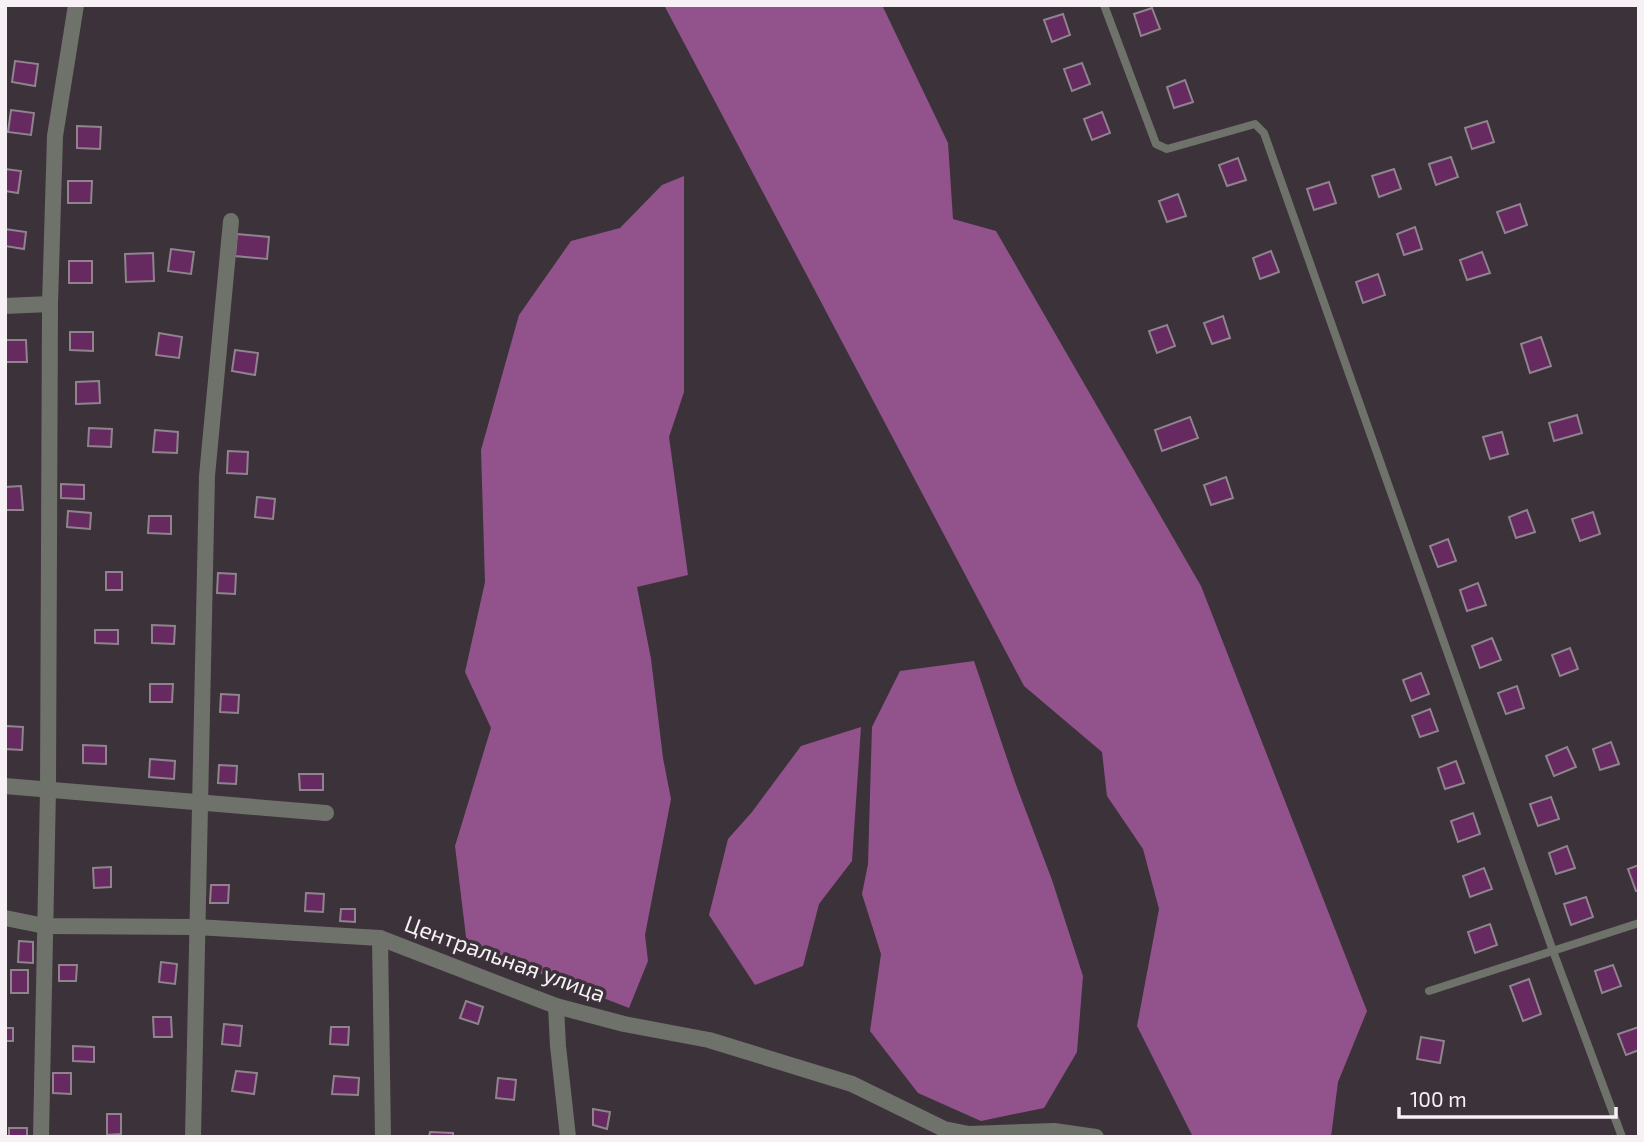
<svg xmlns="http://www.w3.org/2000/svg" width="1644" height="1142" font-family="'Exo 2',sans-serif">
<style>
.forest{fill:#92538c}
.building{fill:#662a61;stroke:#8f848e;stroke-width:2}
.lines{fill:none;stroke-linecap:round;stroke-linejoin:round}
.lane{stroke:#6f716b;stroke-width:8}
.street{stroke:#6f716b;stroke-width:16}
.labels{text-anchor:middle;stroke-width:7;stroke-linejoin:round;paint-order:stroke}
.street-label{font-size:23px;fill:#f7f1f6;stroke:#3c323a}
</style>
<rect width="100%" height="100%" fill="#3c323a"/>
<g class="forest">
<polygon points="664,5 882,5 948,143 953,219 996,231 1201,586 1367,1011 1338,1082 1331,1137 1192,1135 1137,1026 1159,909 1143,849 1107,796 1102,752 1024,686"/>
<polygon points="684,176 684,392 669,437 688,575 637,587 651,659 663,758 671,799 645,935 648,961 629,1008 467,945 455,846 491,728 465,672 485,582 481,450 519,315 571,241 620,228 662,185"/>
<polygon points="974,661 1015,782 1052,880 1083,976 1077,1052 1044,1108 981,1121 918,1093 870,1031 881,954 862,894 868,864 872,727 900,671"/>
<polygon points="861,727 852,861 819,904 803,966 755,985 709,915 728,839 752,812 801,746"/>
</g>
<g class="building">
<polygon points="1152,8 1160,29 1141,36 1134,14"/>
<polygon points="1063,14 1070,35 1052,42 1044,20"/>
<polygon points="15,61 38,64 35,86 12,82"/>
<polygon points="1082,63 1090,84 1072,91 1064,69"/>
<polygon points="1185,80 1193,102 1174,108 1167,87"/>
<polygon points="11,110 34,113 31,135 8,132"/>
<polygon points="1102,112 1110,133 1092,140 1084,119"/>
<polygon points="1487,121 1494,142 1472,149 1465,128"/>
<polygon points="77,126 101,127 100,149 77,148"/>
<polygon points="1451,157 1458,177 1436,185 1429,164"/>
<polygon points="1238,158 1246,180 1227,186 1219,165"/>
<polygon points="5,169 21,171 18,193 5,191"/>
<polygon points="1394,169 1401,189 1379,197 1372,176"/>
<polygon points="68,181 92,181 91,203 68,203"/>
<polygon points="1329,182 1336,203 1314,210 1307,189"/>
<polygon points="1178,194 1186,216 1167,222 1159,201"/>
<polygon points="1520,204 1527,225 1505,233 1497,212"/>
<polygon points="1415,227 1422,249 1404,255 1397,234"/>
<polygon points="5,229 26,232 24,249 5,246"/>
<polygon points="237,234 269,237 267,259 235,256"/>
<polygon points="171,249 194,252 191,274 168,271"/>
<polygon points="1271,251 1279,272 1260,279 1253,258"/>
<polygon points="1482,252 1490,273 1467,280 1460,260"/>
<polygon points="153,253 154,281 126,282 125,254"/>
<rect x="69" y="261" width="23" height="22"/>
<polygon points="1378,274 1385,295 1363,303 1356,282"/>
<polygon points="1223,316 1230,338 1212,344 1204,323"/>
<polygon points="1167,325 1175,346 1157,353 1149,331"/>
<polygon points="70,332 93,332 93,351 70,350"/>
<polygon points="159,333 182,337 179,358 156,355"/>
<polygon points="1541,337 1551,366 1530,373 1521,344"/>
<polygon points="5,340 26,340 27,362 5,362"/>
<polygon points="235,350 258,353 255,375 232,371"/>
<polygon points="99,381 100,403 76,404 76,382"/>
<polygon points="1577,415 1582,433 1554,441 1549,423"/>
<polygon points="1190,417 1198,438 1162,451 1155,430"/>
<polygon points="89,428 112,429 111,447 88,446"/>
<polygon points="155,430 178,432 177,453 153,452"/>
<polygon points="1502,432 1508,454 1490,459 1483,437"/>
<polygon points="228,451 248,452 247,474 227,473"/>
<polygon points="1226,477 1233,498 1211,505 1204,485"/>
<polygon points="61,484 84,485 84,499 61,498"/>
<polygon points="21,486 23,510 6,510 5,487"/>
<polygon points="257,497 275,499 273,519 255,517"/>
<polygon points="1527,510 1535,532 1516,538 1509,517"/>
<polygon points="68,511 91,513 90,529 67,527"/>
<polygon points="1593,512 1600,534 1580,541 1572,519"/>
<polygon points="149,516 171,516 171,534 148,533"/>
<polygon points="1448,539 1456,561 1438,567 1430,546"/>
<rect x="106" y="572" width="16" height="18"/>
<polygon points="218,573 236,574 235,594 217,593"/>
<polygon points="1478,583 1486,605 1467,611 1460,590"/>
<polygon points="152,625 175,626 174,644 152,643"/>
<polygon points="95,630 118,630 118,644 95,643"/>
<polygon points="1492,638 1501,660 1480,668 1472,646"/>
<polygon points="1570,648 1578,669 1560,676 1552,655"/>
<polygon points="1421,673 1429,694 1411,701 1403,680"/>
<polygon points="150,684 173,684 172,702 150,702"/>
<polygon points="1517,686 1524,708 1506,714 1498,693"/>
<polygon points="221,694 239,695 238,713 220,712"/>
<polygon points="1430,709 1438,731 1420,737 1412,716"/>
<polygon points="6,726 23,727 22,750 5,749"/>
<polygon points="1611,742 1619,764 1600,770 1593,749"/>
<polygon points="83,745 106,746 106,764 83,763"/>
<polygon points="1567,747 1576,767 1554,776 1546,756"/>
<polygon points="150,759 175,761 174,779 149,777"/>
<polygon points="1456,761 1464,783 1445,789 1438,768"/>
<polygon points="219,765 237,766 236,784 218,783"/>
<polygon points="299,774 323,774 323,790 300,790"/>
<polygon points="1551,797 1559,819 1538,826 1530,804"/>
<polygon points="1473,813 1480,834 1458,842 1451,821"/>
<polygon points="1567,846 1575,868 1556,874 1549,853"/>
<polygon points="1639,865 1639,890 1636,891 1628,869"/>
<polygon points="111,867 111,887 94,888 93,868"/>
<polygon points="1484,868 1492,889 1470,897 1463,876"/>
<polygon points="211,885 229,885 228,903 210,903"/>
<polygon points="306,893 324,894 323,912 305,911"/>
<polygon points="1586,897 1593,917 1571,925 1564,904"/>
<polygon points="341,909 355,909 355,922 340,921"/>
<polygon points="1490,924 1497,945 1475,953 1468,932"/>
<polygon points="19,941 33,942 33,963 18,962"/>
<polygon points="161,962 177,964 175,984 159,982"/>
<polygon points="59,965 77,965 76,981 59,981"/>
<polygon points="1613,965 1621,986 1602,993 1595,971"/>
<rect x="11" y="970" width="17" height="23"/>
<polygon points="1529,979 1541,1014 1523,1021 1510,986"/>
<polygon points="466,1001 483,1007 478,1024 460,1018"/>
<polygon points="153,1017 171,1017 172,1037 154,1037"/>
<polygon points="224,1024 242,1026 240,1046 222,1044"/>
<polygon points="331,1027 349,1027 348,1045 330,1044"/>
<polygon points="1639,1027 1639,1050 1626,1055 1618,1034"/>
<rect x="5" y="1028" width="8" height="13"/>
<polygon points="1421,1037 1444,1041 1440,1063 1417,1059"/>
<polygon points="73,1046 94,1047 94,1062 73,1061"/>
<polygon points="236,1071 257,1073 254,1094 232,1091"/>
<polygon points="53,1073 71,1073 71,1094 53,1093"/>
<polygon points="334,1076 359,1078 358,1095 332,1094"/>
<polygon points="498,1078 516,1080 514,1100 496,1098"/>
<polygon points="593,1109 610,1112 607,1129 593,1125"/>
<polygon points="107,1114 121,1114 121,1134 107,1135"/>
<rect x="9" y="1128" width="18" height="9"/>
<polygon points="430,1132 453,1133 453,1137 429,1137"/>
</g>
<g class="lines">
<g class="lane">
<polyline points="1104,5 1156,144 1167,149 1255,124 1264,133 1553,951 1622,1137"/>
<polyline points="1429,991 1639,923"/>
</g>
<g class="street">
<polyline points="5,306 50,304"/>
<polyline points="5,786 326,813"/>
<polyline points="5,918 45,926 196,927 380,938 556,1006 624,1024 709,1040 852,1084 944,1129 969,1134 1054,1131 1096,1137"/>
<polyline points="380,938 383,1137"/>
<polyline points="556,1006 558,1046 568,1137"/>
<polyline points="41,1137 48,790 50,304 55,136 76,5"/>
<polyline points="193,1137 207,476 231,221"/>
</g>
</g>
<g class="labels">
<g class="street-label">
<text transform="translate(505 959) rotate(20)" y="8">Центральная улица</text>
</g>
</g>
<rect width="1644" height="1142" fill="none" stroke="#f7f1f6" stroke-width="14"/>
<path d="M1399 1107v10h217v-10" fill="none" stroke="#f7f1f6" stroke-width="3.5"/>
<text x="1410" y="1107" font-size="21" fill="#f7f1f6" stroke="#3c323a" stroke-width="5" paint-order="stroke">100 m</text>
</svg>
